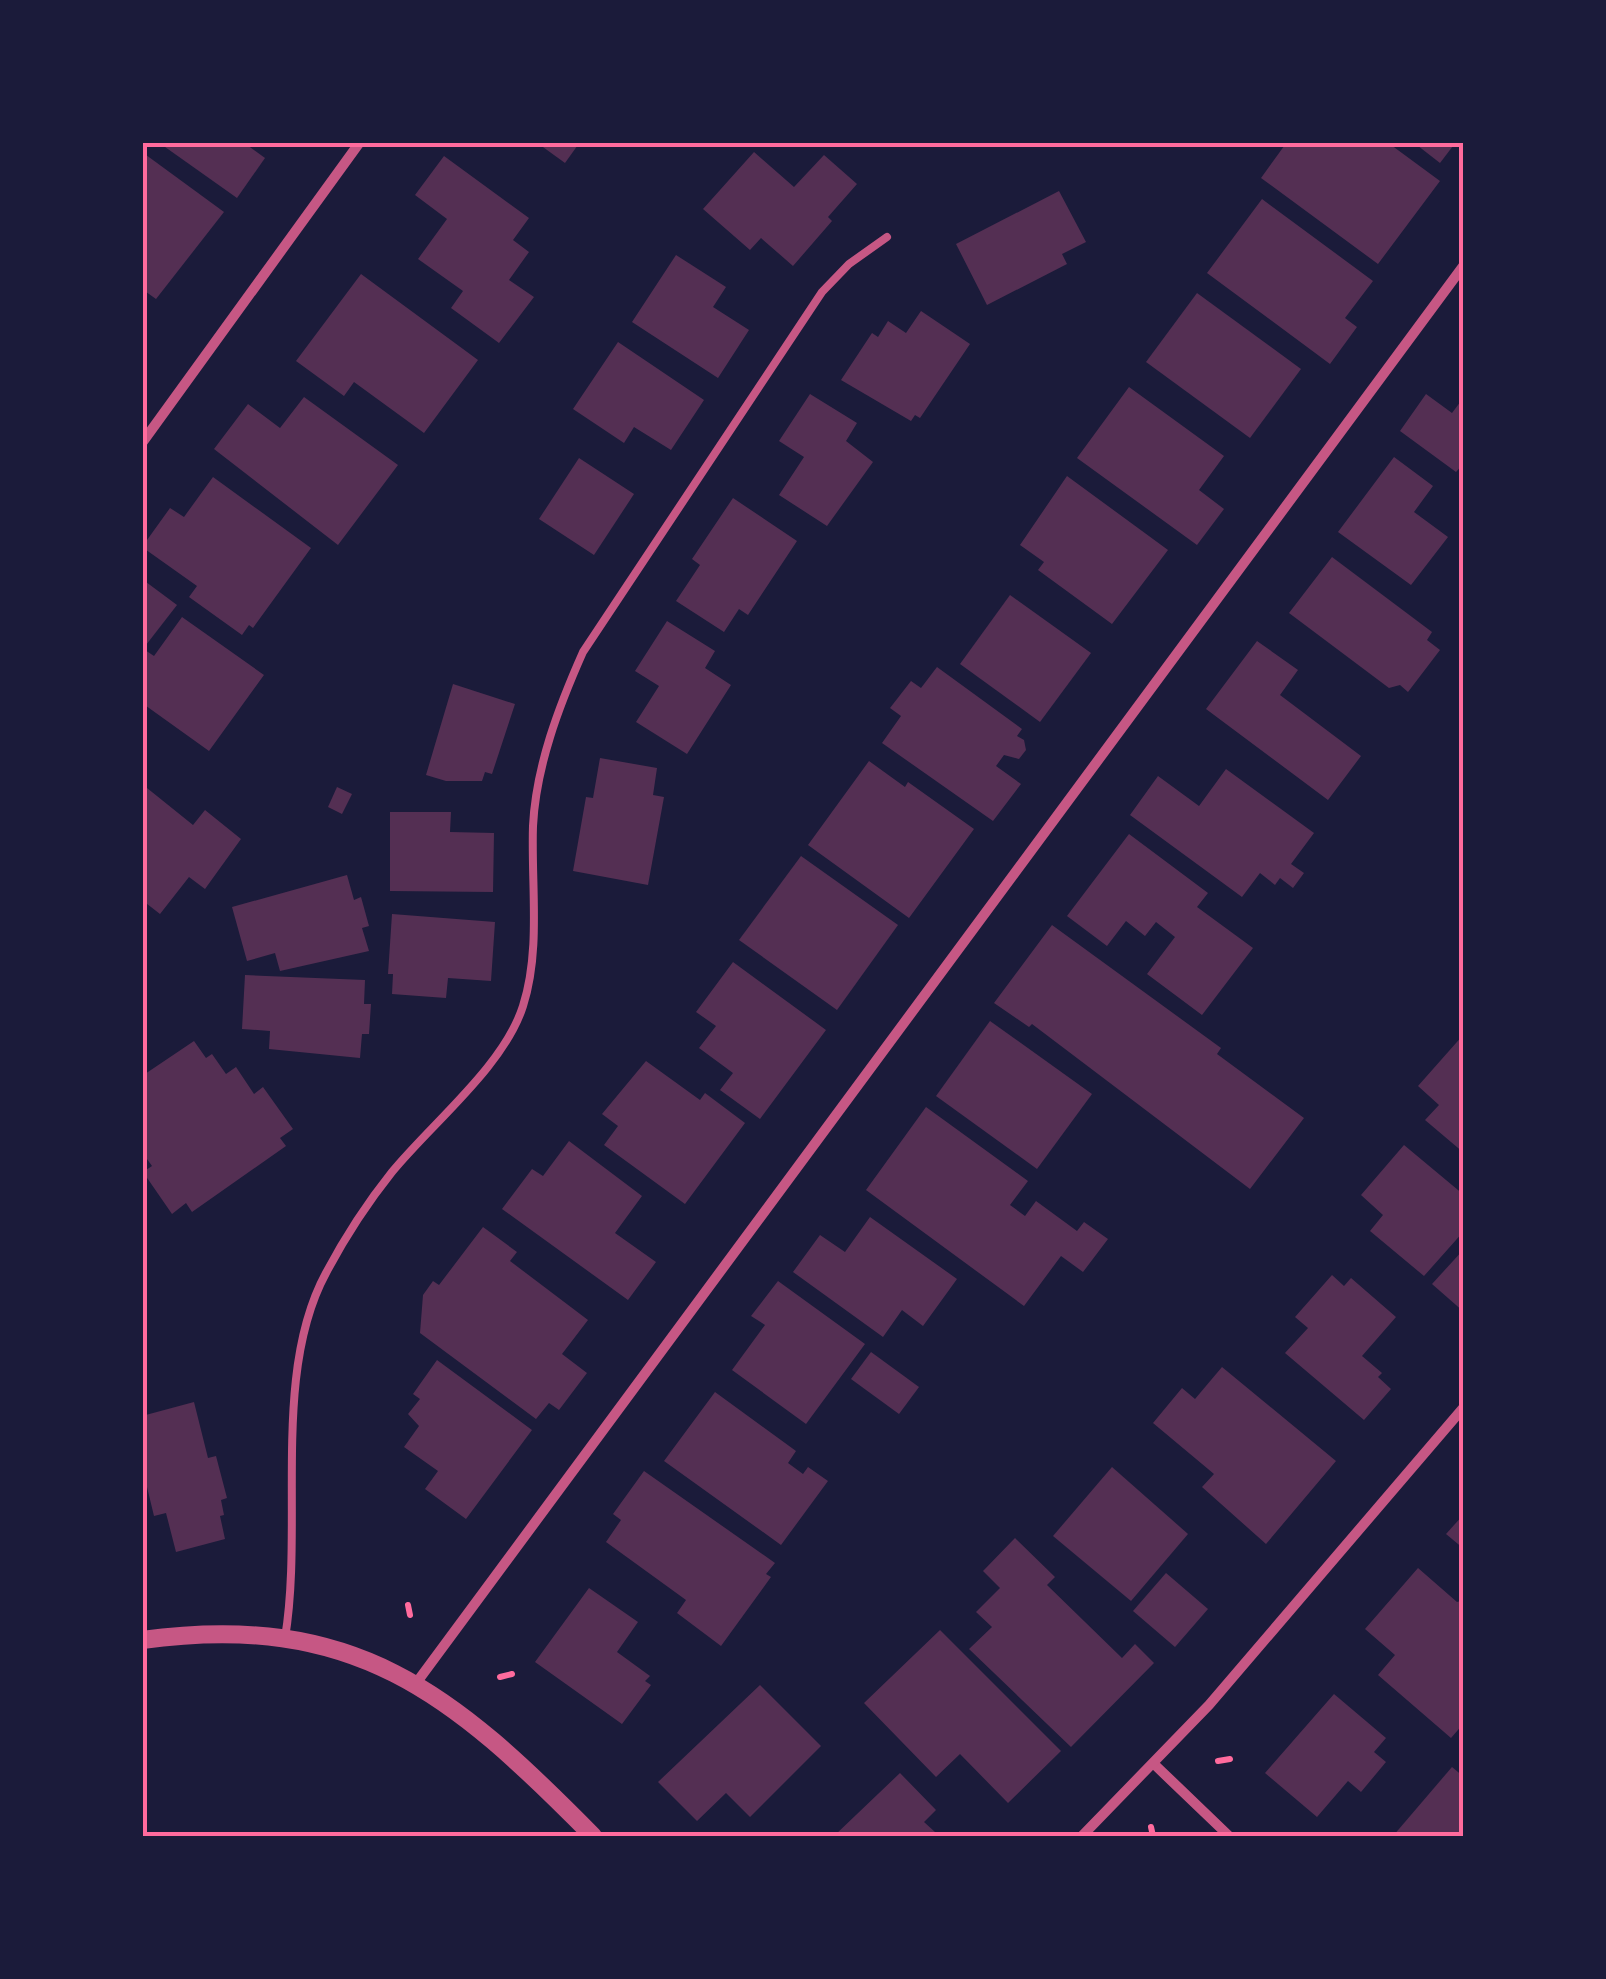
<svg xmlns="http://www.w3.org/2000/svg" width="1606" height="1979" font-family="Figtree,sans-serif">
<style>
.building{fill:#542f53}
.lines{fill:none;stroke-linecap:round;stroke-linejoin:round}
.path{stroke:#ff6b9d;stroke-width:6}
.service{stroke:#c65784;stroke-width:8}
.minor{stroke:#c65784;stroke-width:10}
.tertiary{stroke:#c65784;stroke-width:18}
.neatline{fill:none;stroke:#ff6b9d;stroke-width:4}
</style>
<rect width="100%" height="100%" fill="#1b1b3a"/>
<g class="building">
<polygon points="158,142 243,142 265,158 237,198"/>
<polygon points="536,142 580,142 565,163"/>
<polygon points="1287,142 1358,142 1364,147 1367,142 1387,142 1440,181 1378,264 1261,178"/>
<polygon points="1413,142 1456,142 1440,163"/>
<polygon points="142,152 224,212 156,299 142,289"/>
<polygon points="754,152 794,187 824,155 857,184 828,217 832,221 793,266 761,238 750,250 703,209"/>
<polygon points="444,156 529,218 513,240 529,252 509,280 534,297 499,343 451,308 463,291 418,259 447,219 415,195"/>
<polygon points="1059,191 1086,242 1062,254 1067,264 987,305 956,244"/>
<polygon points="1262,199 1373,281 1345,318 1357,327 1330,364 1207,273"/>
<polygon points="676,255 726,287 713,307 749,330 718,378 632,322"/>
<polygon points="361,274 478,360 424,433 354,382 344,396 296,361"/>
<polygon points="1197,293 1301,369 1250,438 1146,362"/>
<polygon points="921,311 970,344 920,418 915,415 911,421 841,380 872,333 878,337 888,321 906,333"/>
<polygon points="618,342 704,400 671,450 634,427 624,443 573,409"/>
<polygon points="1129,387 1224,456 1199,490 1224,509 1197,545 1077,458"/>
<polygon points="810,394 857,423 846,441 873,462 827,526 779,495 804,457 779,441"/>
<polygon points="1426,394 1452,413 1464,397 1464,463 1456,472 1400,431"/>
<polygon points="304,397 398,465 338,545 214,449 248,404 280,428"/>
<polygon points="1394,457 1433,486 1414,512 1448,537 1411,585 1338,532"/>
<polygon points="579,458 634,494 594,555 539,519"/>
<polygon points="1067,476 1168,550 1112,624 1038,570 1044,562 1020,545"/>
<polygon points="213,477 311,548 253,628 249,625 242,635 189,597 197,586 142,547 170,508 184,517"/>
<polygon points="733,498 797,541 748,615 739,609 724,632 676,601 700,565 692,559"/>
<polygon points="1332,557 1432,632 1427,640 1440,650 1408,692 1400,685 1389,688 1289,613"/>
<polygon points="142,579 177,605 146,645 142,643"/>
<polygon points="1010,595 1091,653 1040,722 960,664"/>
<polygon points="182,617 264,675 209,751 142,703 142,648 154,656"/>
<polygon points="667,621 715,651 705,668 731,685 687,754 636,722 659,686 635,671"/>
<polygon points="1257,641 1298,670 1280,695 1361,756 1328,800 1206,709"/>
<polygon points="937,667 1022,729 1017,736 1024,740 1026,750 1019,759 1004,755 996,766 1021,784 993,821 882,743 901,716 890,708 911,681 921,688"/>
<polygon points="453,684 515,704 492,774 485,772 482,781 446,781 426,775"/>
<polygon points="600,758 657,768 653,795 664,797 648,885 573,871 586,797 593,798"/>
<polygon points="869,761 905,787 908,782 974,829 909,918 808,845"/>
<polygon points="1226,769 1314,833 1291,864 1304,873 1293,888 1280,878 1275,885 1260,873 1242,897 1130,815 1158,776 1199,806"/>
<polygon points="337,787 352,794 342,814 328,807"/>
<polygon points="147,788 193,825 205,810 241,839 205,889 189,877 160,914 142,900 142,793"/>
<polygon points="390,812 451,812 450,832 494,833 493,892 390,891"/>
<polygon points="1129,834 1208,893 1197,907 1253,948 1202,1015 1147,974 1175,937 1156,922 1145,936 1126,921 1107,946 1067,916"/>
<polygon points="801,856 898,925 837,1010 739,940"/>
<polygon points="347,875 354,900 361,897 369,926 362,928 369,951 280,971 275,953 247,961 232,907"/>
<polygon points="392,914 495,922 491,981 448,978 446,998 392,994 393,974 388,974"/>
<polygon points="1052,925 1221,1048 1217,1054 1304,1118 1250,1189 1032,1024 1029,1027 994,1003"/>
<polygon points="733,962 826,1030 760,1119 720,1090 733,1073 699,1048 716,1026 696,1012"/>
<polygon points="245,975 365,980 364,1004 371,1004 369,1034 362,1034 360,1058 269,1049 270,1031 242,1029"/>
<polygon points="990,1021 1092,1094 1037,1169 936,1096"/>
<polygon points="1464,1034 1464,1153 1425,1120 1439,1105 1418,1086"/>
<polygon points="194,1041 206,1058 212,1054 226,1074 236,1067 254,1094 263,1087 293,1129 280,1138 286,1146 192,1212 186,1203 172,1214 143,1172 152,1166 142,1152 142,1076"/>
<polygon points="646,1061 700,1100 705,1093 745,1123 685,1204 604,1145 618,1126 602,1114"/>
<polygon points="926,1107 1028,1181 1010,1205 1025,1216 1036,1201 1077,1231 1084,1222 1108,1239 1083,1272 1061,1256 1024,1306 866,1190"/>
<polygon points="569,1141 642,1196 615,1233 656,1262 628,1300 502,1209 532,1169 543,1176"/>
<polygon points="1404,1145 1464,1195 1464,1231 1424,1276 1370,1231 1383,1215 1361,1195"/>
<polygon points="870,1217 957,1279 923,1326 902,1310 883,1337 793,1272 820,1235 845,1252"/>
<polygon points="483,1227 517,1252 510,1261 588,1320 562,1354 587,1373 559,1410 549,1403 536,1419 420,1333 423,1295 433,1281 439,1285"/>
<polygon points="1464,1249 1464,1312 1432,1284"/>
<polygon points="1332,1275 1344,1286 1351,1278 1396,1317 1362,1356 1382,1373 1378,1377 1391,1389 1364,1420 1285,1353 1308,1328 1295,1317"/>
<polygon points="778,1281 865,1344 806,1424 732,1370 765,1325 751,1316"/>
<polygon points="871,1352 919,1387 899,1414 851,1379"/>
<polygon points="437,1360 532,1430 466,1519 425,1489 438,1471 404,1447 419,1426 408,1414 420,1399 413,1394"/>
<polygon points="1222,1367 1336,1461 1266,1544 1202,1487 1214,1474 1153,1423 1182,1388 1195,1399"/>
<polygon points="715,1392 796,1451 788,1463 803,1474 808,1467 828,1481 781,1545 664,1461"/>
<polygon points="194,1402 208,1458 216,1456 227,1498 221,1500 224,1515 220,1516 225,1539 176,1552 166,1513 154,1516 147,1487 142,1488 142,1416"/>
<polygon points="1112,1467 1188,1534 1131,1601 1053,1536"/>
<polygon points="644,1471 775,1563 766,1574 771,1577 721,1646 677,1613 686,1600 606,1542 621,1520 613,1514"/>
<polygon points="1464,1514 1464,1549 1446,1534"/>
<polygon points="1015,1538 1055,1577 1047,1585 1122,1658 1135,1644 1154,1663 1071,1747 969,1649 992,1627 976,1612 1000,1588 983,1571"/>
<polygon points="1418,1568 1457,1602 1464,1600 1464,1723 1451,1738 1378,1675 1395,1655 1365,1629"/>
<polygon points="1166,1573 1208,1609 1175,1647 1133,1611"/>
<polygon points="589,1588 638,1622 617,1652 650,1676 645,1681 651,1685 622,1724 535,1662"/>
<polygon points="940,1630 1061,1751 1008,1803 960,1754 936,1777 864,1703"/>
<polygon points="760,1685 821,1746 750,1817 726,1793 697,1821 658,1782"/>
<polygon points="1334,1694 1386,1738 1374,1752 1386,1762 1361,1792 1348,1781 1317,1817 1265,1773"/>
<polygon points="1452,1767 1464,1777 1464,1836 1393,1836"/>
<polygon points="900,1773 936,1810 924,1822 935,1832 930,1836 834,1836"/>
</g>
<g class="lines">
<g class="path">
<polyline points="408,1605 410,1615"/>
<polyline points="500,1677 512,1674"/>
<polyline points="1218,1761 1230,1759"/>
<polyline points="1151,1827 1153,1836"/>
</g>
<path class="service" d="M285,1638C304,1524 271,1374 326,1273C344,1239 368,1202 392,1172C432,1123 504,1066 523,1006C541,950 531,885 533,826C536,766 559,706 583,652L822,292L849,264L887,237"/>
<g class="minor">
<polyline points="142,443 360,142"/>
<polyline points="417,1682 1464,265"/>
<polyline points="1155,1765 1229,1836"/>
<polyline points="1082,1836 1209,1705 1464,1407"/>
</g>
<path class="tertiary" d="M142,1640C355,1611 452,1693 593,1836"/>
</g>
<rect width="1606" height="1979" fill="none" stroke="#1b1b3a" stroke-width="290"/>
<rect x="145" y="145" width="1316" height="1689" class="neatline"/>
</svg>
